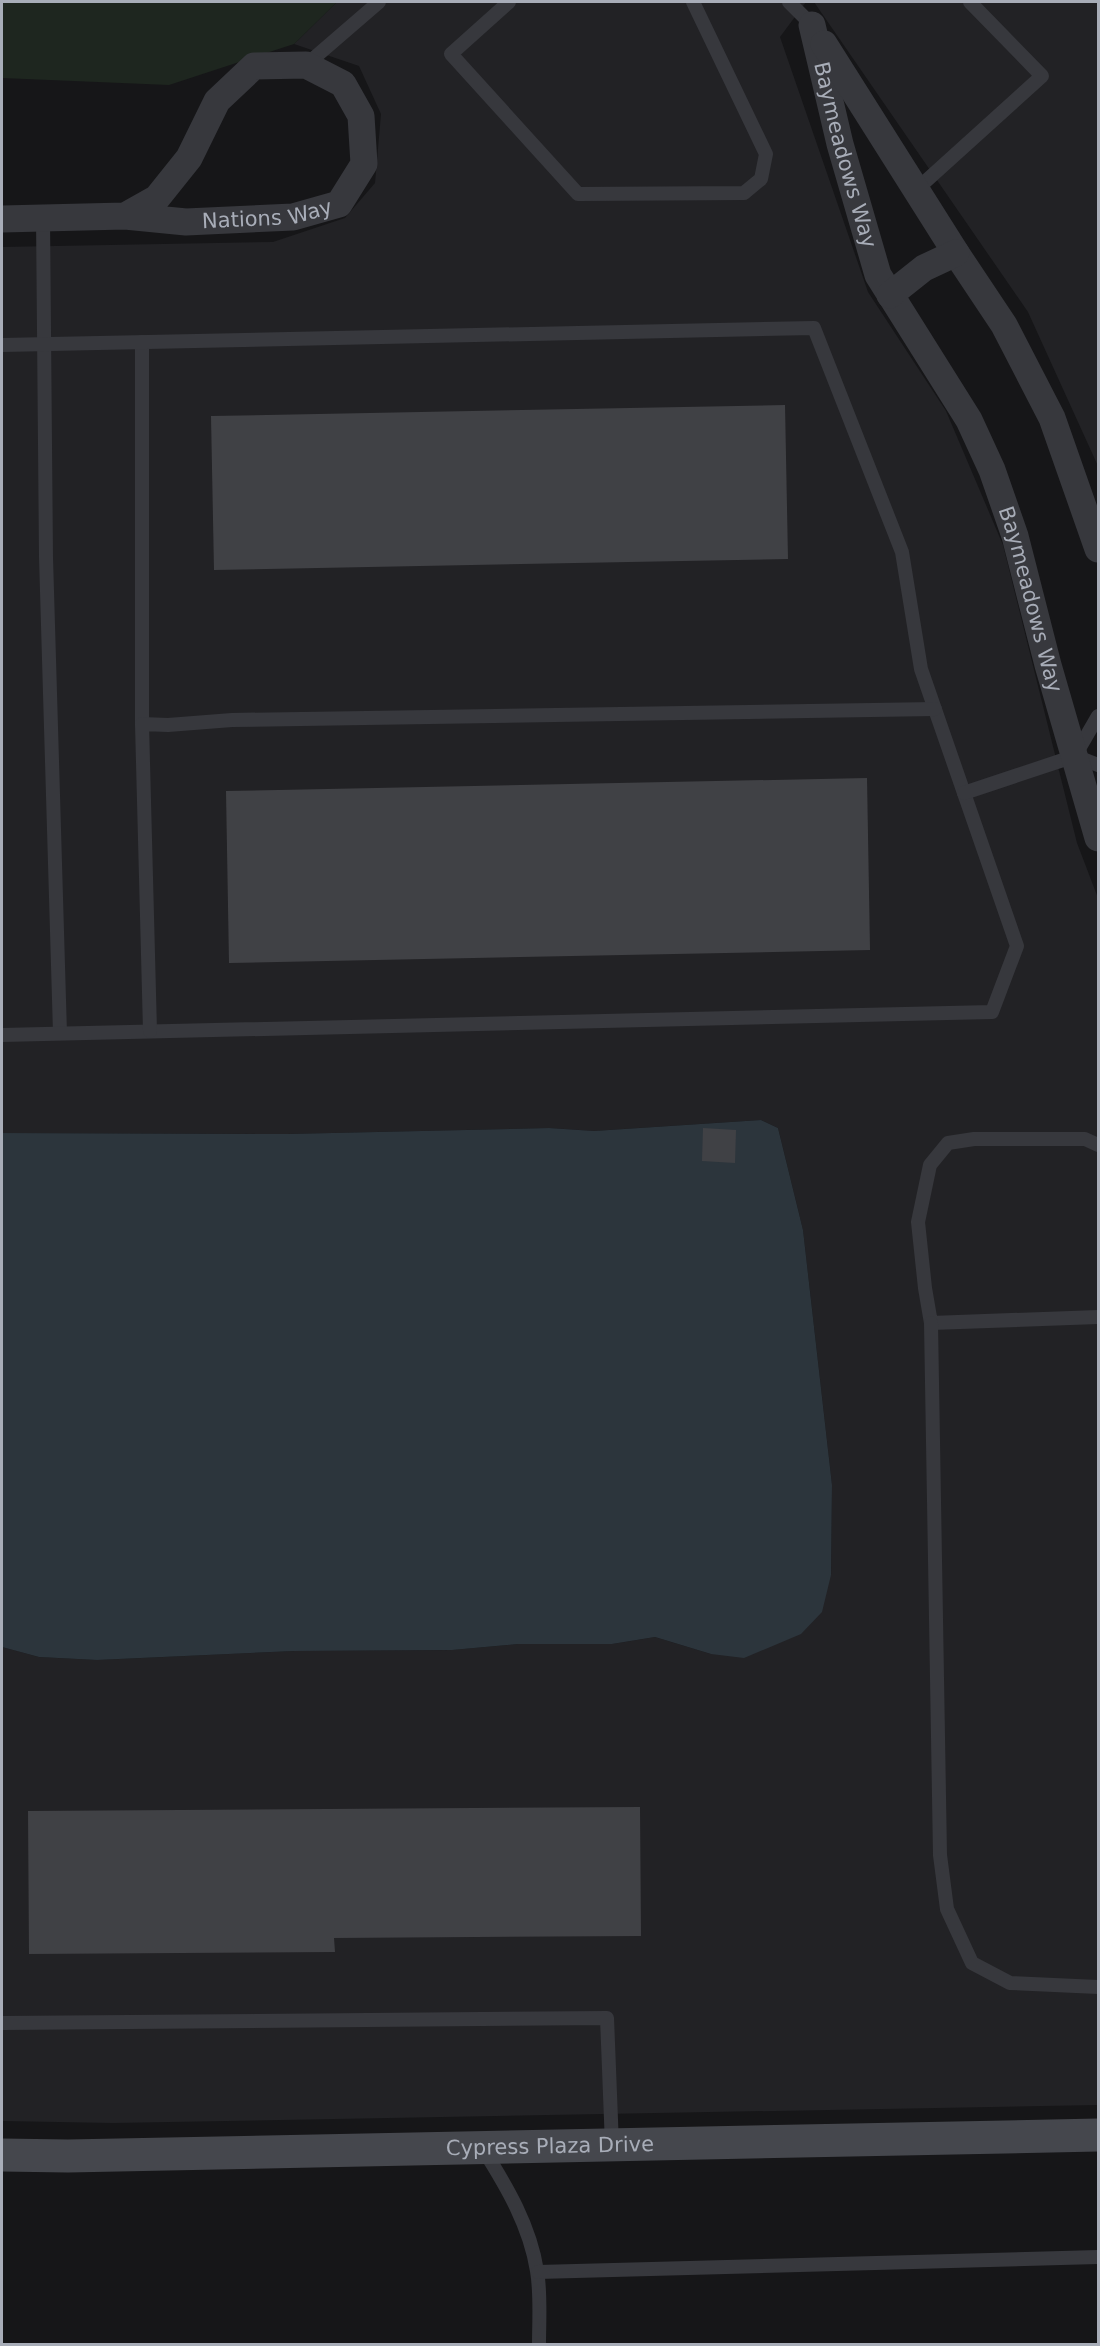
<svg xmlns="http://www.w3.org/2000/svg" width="1100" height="2346" font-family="'DejaVu Sans',sans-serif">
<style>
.built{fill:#222225}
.green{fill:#1e261f}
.water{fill:#2c353c}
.building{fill:#404145}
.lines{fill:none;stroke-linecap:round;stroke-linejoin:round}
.lane{stroke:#37383d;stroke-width:14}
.street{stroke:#37383d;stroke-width:27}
.secondary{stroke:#45474d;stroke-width:33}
.labels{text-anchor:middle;stroke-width:4.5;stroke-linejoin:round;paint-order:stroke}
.street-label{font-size:21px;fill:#a8adb8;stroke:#111113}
</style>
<rect width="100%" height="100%" fill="#161618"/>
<g class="built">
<polygon points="337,2 806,2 780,37 868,292 946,411 1003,545 1077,843 1098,898 1098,2105 113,2123 2,2121 2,1647 39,1657 97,1660 295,1651 452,1650 518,1644 612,1644 655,1637 711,1654 831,1575 832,1485 803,1230 778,1128 761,1120 594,1131 549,1128 288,1134 2,1133 2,247 273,242 345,218 375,183 381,114 359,66 294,44"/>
<polygon points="814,2 1098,2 1098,466 1028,312"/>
</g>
<polygon class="green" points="2,2 337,2 294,44 169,85 2,78"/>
<polygon class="water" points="761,1120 778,1128 803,1230 832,1485 831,1575 822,1612 801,1634 744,1658 711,1654 655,1637 612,1644 518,1644 452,1650 295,1651 97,1660 39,1657 2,1647 2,1133 288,1134 549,1128 594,1131"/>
<g class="building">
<polygon points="785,405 788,559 214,570 211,416"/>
<polygon points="867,778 870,950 229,963 226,791"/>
<polygon points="703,1128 736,1130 735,1163 702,1161"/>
<polygon points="640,1807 641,1936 334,1938 335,1952 29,1954 28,1811"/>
</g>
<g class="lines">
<g class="lane">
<polyline points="509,2 451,54 578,194 744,193 761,179 766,154 693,2"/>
<polyline points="789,2 812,25"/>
<polyline points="306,65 379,2"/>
<polyline points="916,190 1042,76 970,2"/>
<polyline points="43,217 46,557 60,1033"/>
<polyline points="142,342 142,724"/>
<polyline points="2,345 814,328 902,552 921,669 1017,946 992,1012 2,1035"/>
<polyline points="1076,754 1098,716"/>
<polyline points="964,793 1075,756 1098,765"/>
<polyline points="150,1031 142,724 168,725 232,720 935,709"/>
<polyline points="1098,1145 1085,1139 974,1139 948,1143 930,1165 918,1222 925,1288 931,1323 1098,1317"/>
<polyline points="931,1323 940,1855 947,1909 972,1963 1010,1983 1098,1987"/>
<polyline points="2,2023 607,2018 612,2145"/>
<path d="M483,2149C507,2187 530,2226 537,2271C541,2294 539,2321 539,2344"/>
<polyline points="538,2272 1098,2257"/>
</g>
<g class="street">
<path id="s1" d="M812,25L840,144L878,275L969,420L992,470L1015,536L1048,665L1098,838"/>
<polyline points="824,44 956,253 1004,325 1052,418 1098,549"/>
<path id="s2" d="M2,219L125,216L186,222L293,217L339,204L364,164L361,116L343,84L306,65L254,66L217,101L189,158L157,198L125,216"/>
<polyline points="890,295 924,268 956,253"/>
</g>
<path class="secondary" id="s3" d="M2,2155L68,2156L1098,2135"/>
</g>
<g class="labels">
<g class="street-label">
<text dy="7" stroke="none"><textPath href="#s1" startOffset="134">Baymeadows Way</textPath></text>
<text dy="7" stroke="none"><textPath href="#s2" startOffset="266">Nations Way</textPath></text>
<text dy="7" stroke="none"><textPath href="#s1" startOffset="620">Baymeadows Way</textPath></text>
<text dy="7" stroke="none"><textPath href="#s3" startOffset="548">Cypress Plaza Drive</textPath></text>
</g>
</g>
<rect width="1100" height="2346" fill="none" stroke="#a8adb8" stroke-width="6"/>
</svg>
